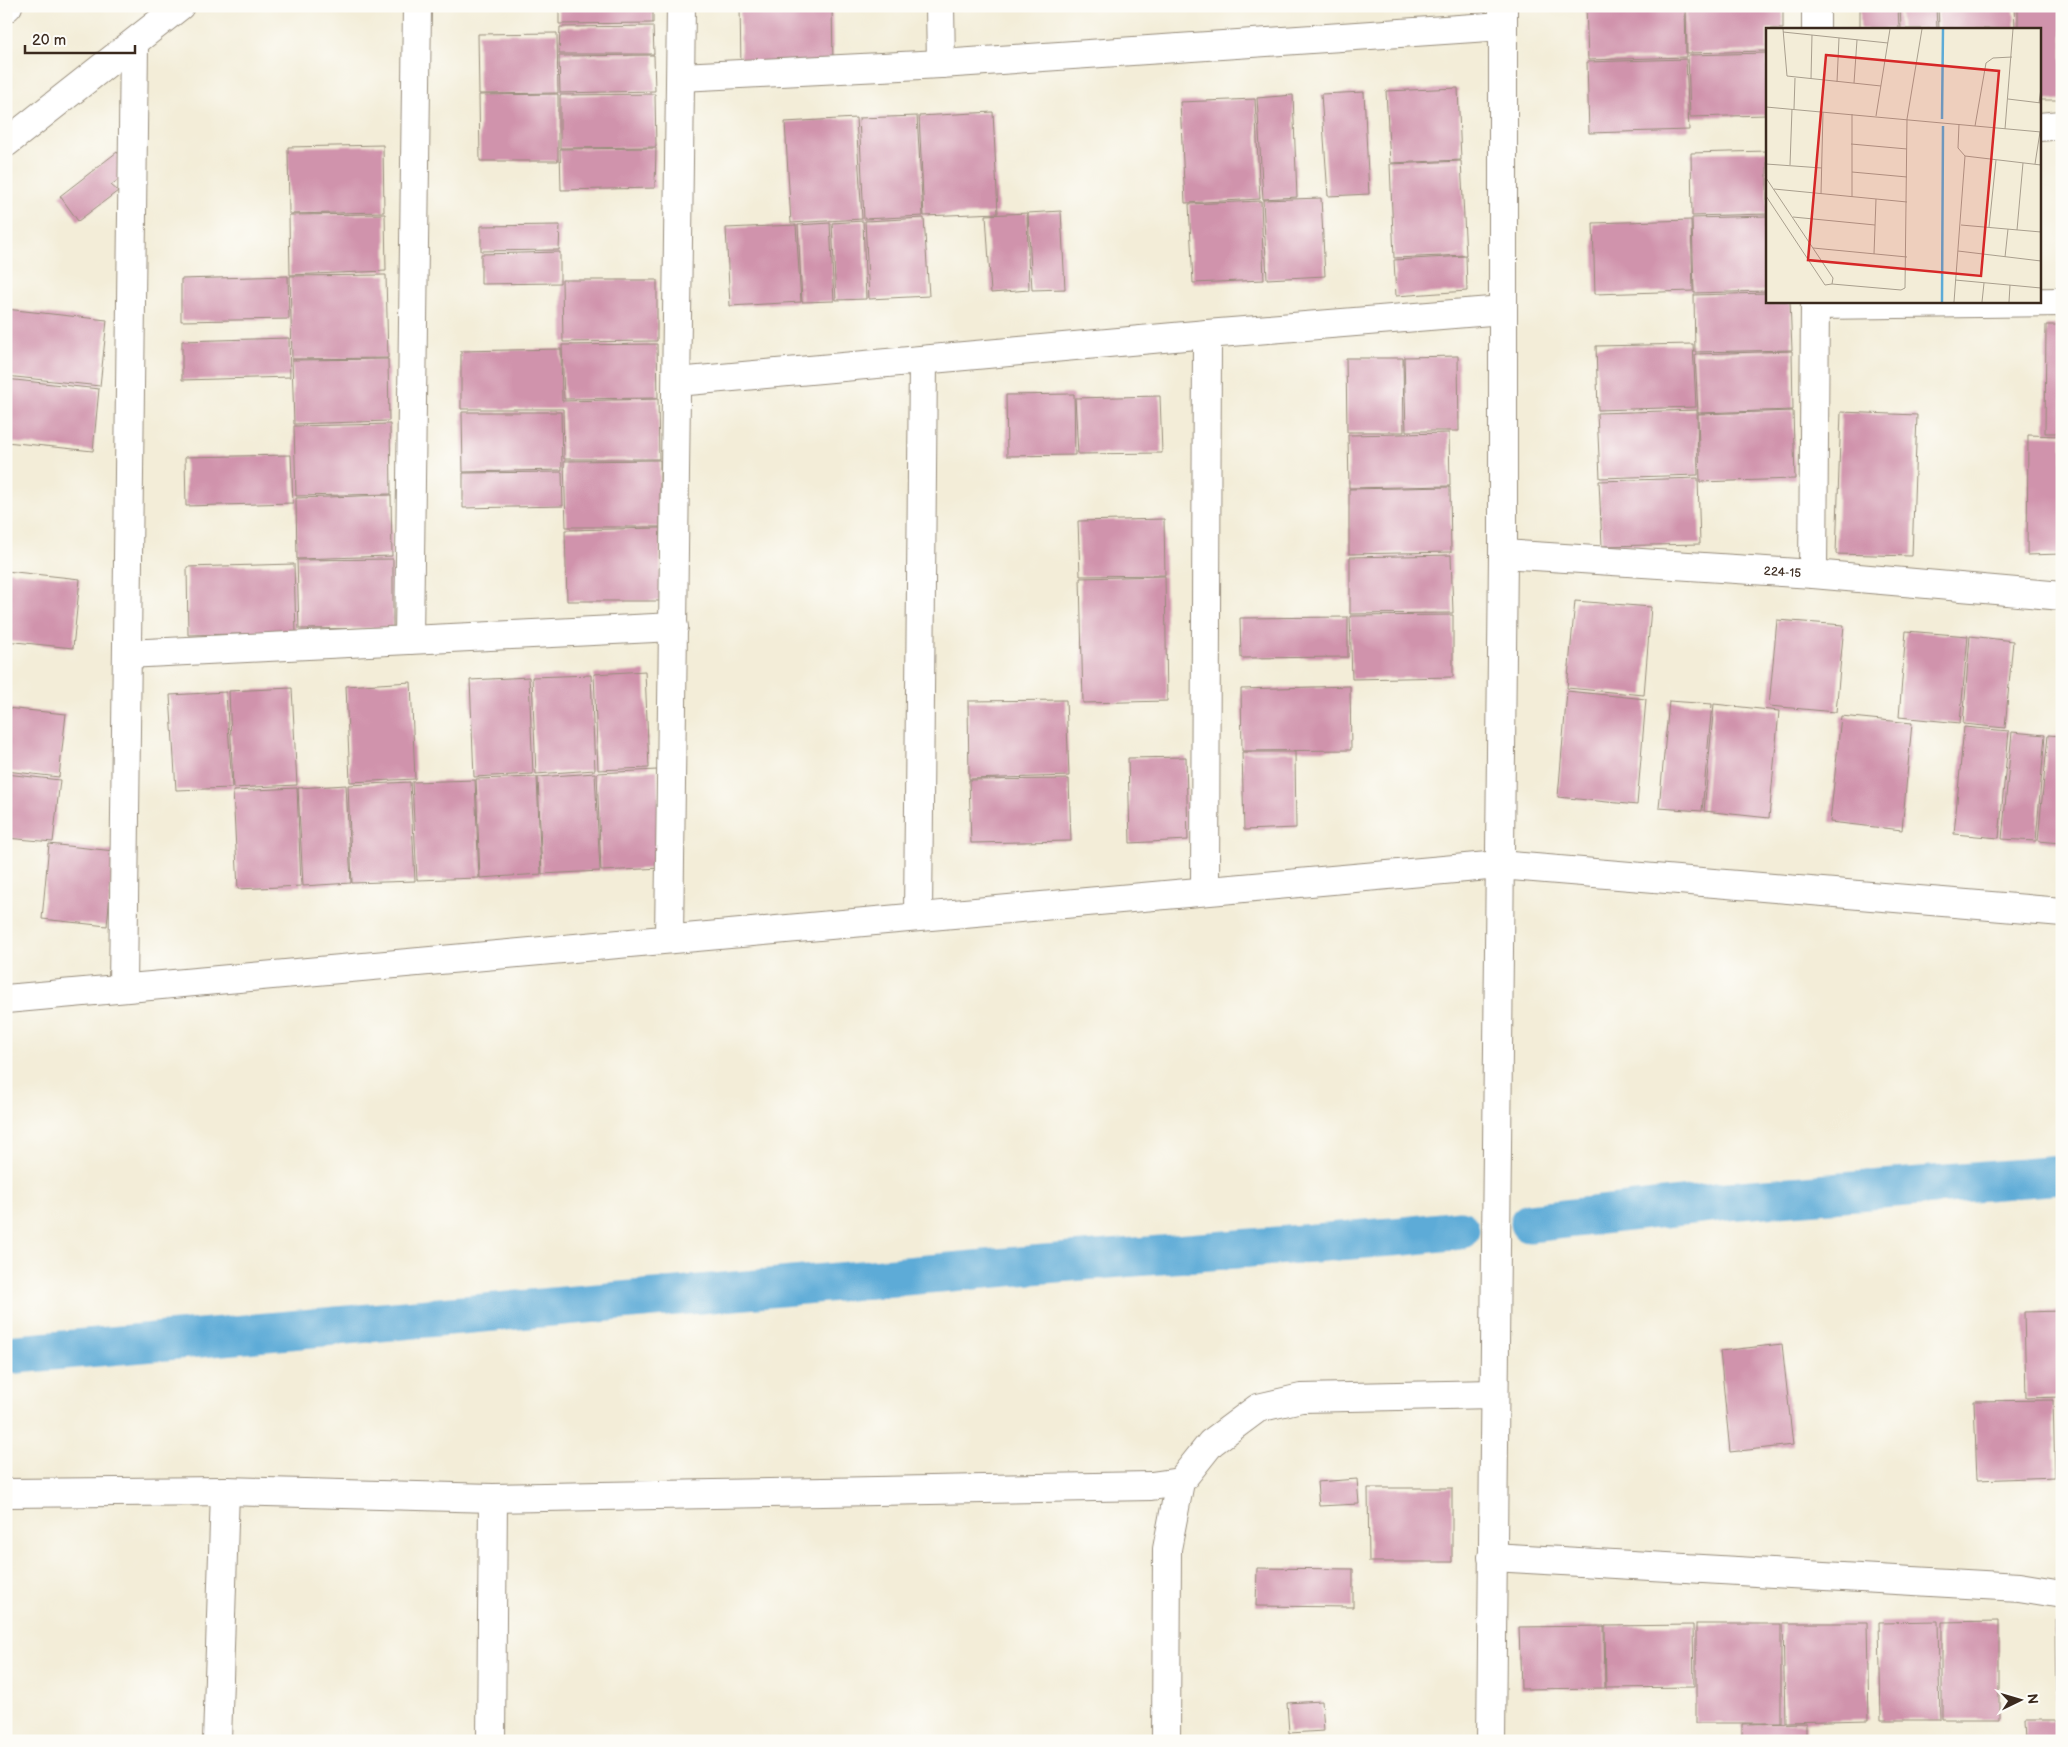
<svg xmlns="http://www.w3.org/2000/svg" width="2068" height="1747" font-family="'Balsamiq Sans',sans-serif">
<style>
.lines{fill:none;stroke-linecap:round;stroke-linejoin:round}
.canal{stroke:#5dabd7;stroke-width:39}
.building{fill:#d093ac}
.minor-casing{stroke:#978c7b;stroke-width:30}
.minor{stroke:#fff;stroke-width:28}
.labels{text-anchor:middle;stroke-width:4.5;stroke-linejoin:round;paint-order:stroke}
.street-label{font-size:12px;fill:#3b2a1e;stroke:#fdfcf7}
.inset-river{fill:none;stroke:#5dabd7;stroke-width:2.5}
.inset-road{fill:none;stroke:#a99f8e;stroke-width:1}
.view{fill:#d62828;fill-opacity:0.15;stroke:#d62828;stroke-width:2.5}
.inset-edge{fill:none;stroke:#3b2a1e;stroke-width:2.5}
</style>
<rect width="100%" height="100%" fill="#fdfcf7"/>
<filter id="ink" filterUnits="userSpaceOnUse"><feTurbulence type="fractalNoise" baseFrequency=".02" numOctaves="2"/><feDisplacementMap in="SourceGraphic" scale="10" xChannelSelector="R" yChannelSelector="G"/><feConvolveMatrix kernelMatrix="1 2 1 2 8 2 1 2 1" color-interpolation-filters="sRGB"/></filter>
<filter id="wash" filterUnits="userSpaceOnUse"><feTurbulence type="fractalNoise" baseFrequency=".0096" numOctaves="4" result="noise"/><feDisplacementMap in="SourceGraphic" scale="20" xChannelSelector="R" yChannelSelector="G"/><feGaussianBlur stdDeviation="1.12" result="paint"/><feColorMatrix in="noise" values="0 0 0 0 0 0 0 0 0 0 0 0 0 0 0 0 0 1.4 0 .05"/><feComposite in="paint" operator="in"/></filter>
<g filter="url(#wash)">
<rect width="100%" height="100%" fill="#f3edd8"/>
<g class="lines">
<g class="canal">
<polyline points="1529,1223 1727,1201 2062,1175"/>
<polyline points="6,1355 1019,1266 1404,1236 1460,1230"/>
</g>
</g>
<g id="blocks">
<g class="building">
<polygon points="559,6 653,6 653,23 559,24"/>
<polygon points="740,6 832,6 833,64 741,67"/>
<polygon points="1586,6 1685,6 1686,57 1588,60"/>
<polygon points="1686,6 1783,6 1783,29 1767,29 1767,51 1687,53"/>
<polygon points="1860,6 1898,6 1899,29 1860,29"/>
<polygon points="1900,6 1936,6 1937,29 1901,29"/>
<polygon points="1938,6 2014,6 2015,29 1939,29"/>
<polygon points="2018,6 2062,6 2062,100 2039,100 2039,29 2018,29"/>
<polygon points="653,26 654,54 559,54 560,27"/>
<polygon points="557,33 558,93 479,94 478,34"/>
<polygon points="1767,53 1767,115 1690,117 1688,55"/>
<polygon points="654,55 655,91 560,93 559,56"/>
<polygon points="1686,59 1689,130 1589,133 1587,62"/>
<polygon points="1458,88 1461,160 1390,163 1386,91"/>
<polygon points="1364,92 1369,194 1328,196 1321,94"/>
<polygon points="558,94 558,161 480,161 479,95"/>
<polygon points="655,94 656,147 560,148 560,95"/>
<polygon points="1293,95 1297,197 1263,199 1257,98"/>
<polygon points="1255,99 1260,199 1185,203 1180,102"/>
<polygon points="993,112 998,213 924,216 919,116"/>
<polygon points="917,116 923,216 864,219 859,118"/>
<polygon points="856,118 862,219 791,223 785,122"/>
<polygon points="383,145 384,212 289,214 288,147"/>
<polygon points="656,148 655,188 561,190 560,149"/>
<polygon points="1767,151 1767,214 1692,216 1691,153"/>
<polygon points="117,152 131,171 111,185 118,191 78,221 60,196"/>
<polygon points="1461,161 1466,255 1394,258 1390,164"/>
<polygon points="1321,198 1325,276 1267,279 1263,200"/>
<polygon points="1261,201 1264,280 1193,283 1189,204"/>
<polygon points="1061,211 1065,289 1032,290 1028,213"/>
<polygon points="1027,213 1029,290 991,293 986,215"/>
<polygon points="385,214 386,271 290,275 289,215"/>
<polygon points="1767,216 1767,291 1694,293 1692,218"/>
<polygon points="924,218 929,296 869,299 865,221"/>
<polygon points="1691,220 1693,291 1595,294 1593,223"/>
<polygon points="863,221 866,299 836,300 832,223"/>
<polygon points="830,223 834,301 802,302 798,225"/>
<polygon points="560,225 559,250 481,251 481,226"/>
<polygon points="796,225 801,302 730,306 726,228"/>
<polygon points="560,252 560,283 481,284 481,254"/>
<polygon points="1466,256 1467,291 1396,296 1394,260"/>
<polygon points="386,275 388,358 292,359 290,276"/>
<polygon points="288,276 289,319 181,321 181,279"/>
<polygon points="562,280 657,280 657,341 563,342"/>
<polygon points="1767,293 1767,301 1790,301 1792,350 1695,352 1694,295"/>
<polygon points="6,309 107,320 100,386 6,376"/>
<polygon points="2046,325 2062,325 2062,433 2045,433"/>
<polygon points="289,338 290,377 182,380 182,341"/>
<polygon points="657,344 658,398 564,399 562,345"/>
<polygon points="1693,344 1696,407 1598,410 1596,346"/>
<polygon points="561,349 562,401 658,399 659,459 564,459 563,409 461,409 461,351"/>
<polygon points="1792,351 1793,410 1698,413 1695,354"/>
<polygon points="1458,356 1459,431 1406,431 1404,357"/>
<polygon points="1346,358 1403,358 1404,432 1347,432"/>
<polygon points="388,359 389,421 294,424 292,360"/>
<polygon points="6,379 99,389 93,451 6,442"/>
<polygon points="1074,394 1075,455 1007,456 1006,395"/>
<polygon points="1160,396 1162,453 1078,454 1075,398"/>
<polygon points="1697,410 1698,475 1600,478 1597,413"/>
<polygon points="1793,411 1795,479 1700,482 1698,414"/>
<polygon points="462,412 561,412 562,470 463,472"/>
<polygon points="1841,412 1917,415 1912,556 1836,554"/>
<polygon points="390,424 391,494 296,496 294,426"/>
<polygon points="1449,433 1450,486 1349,488 1348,435"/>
<polygon points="2028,435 2062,436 2062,554 2027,555"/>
<polygon points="291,455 293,503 186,506 185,457"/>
<polygon points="660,460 660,527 566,527 564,461"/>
<polygon points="562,472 563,506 463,508 463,473"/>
<polygon points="1698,478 1700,544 1602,546 1599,481"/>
<polygon points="1450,487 1451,552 1349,554 1349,489"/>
<polygon points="391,495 392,556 297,559 296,498"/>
<polygon points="1164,519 1165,575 1080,576 1078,521"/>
<polygon points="660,528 661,601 567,601 565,530"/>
<polygon points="1451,555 1453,613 1350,614 1350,557"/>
<polygon points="393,559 393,628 299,629 297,560"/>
<polygon points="294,564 296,633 188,635 187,567"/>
<polygon points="6,571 80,579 73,648 6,641"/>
<polygon points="1165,576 1167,701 1083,703 1080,578"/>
<polygon points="1575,601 1651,607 1644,695 1567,688"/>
<polygon points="1453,615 1453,677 1352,679 1350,616"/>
<polygon points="1348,617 1348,657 1241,658 1240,618"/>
<polygon points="1777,620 1844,625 1836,712 1769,706"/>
<polygon points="1906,631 1968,636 1960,723 1899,717"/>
<polygon points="1970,636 2013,641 2005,728 1963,724"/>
<polygon points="645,671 649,768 598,770 594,674"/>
<polygon points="591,675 595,770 536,774 532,677"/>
<polygon points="529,677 533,774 474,777 470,680"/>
<polygon points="411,682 415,779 350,782 346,686"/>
<polygon points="1350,686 1351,750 1242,751 1241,689"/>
<polygon points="292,688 297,785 233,788 229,691"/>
<polygon points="1567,691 1646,699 1637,805 1558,797"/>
<polygon points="226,692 232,788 176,790 170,695"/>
<polygon points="1066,700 1069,776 969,779 968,701"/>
<polygon points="1669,701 1712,704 1702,811 1659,808"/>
<polygon points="1714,704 1779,711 1769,818 1704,811"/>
<polygon points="6,708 66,714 59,777 6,771"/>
<polygon points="1841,716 1912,723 1902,830 1830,822"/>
<polygon points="1964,727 2009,731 1999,838 1954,834"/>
<polygon points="2012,732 2045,735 2036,841 2002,839"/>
<polygon points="2048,735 2062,736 2062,843 2038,841"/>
<polygon points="1242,752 1295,752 1296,828 1244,830"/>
<polygon points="1186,757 1188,840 1130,843 1128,758"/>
<polygon points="657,770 662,868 601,871 597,773"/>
<polygon points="595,773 600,871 542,874 538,777"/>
<polygon points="6,774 60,780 53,842 6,838"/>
<polygon points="537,777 541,874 480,878 476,779"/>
<polygon points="1069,779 1071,841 971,843 969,780"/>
<polygon points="475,780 479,878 417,880 412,782"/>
<polygon points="410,782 415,881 352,883 348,785"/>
<polygon points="346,785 351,883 303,886 298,788"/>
<polygon points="297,788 301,886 238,889 233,791"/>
<polygon points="49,844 114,851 107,926 42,919"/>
<polygon points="2062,1311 2062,1397 2026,1398 2024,1312"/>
<polygon points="1782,1344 1793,1445 1730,1452 1720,1351"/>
<polygon points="2053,1400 2055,1477 1977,1480 1974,1401"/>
<polygon points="1357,1479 1359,1504 1319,1506 1317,1482"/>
<polygon points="1368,1488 1452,1488 1452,1562 1369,1562"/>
<polygon points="1257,1568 1353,1569 1353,1607 1256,1606"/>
<polygon points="2056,1620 2062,1620 2062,1719 2057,1719"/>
<polygon points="1938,1621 1940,1720 1881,1720 1879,1622"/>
<polygon points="1999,1621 1999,1719 1942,1719 1942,1622"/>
<polygon points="1783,1623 1867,1623 1869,1720 1785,1722"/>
<rect x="1696" y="1624" width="85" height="99"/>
<polygon points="1693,1625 1694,1687 1606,1688 1605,1626"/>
<polygon points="1604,1626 1605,1688 1521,1689 1519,1627"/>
<polygon points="1322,1701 1324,1731 1289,1733 1287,1703"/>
<polygon points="2024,1720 2062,1720 2062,1741 2025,1741"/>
<polygon points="1806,1723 1806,1741 1742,1741 1742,1724"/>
</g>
</g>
</g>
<g filter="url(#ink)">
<use href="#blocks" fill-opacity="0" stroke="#978c7b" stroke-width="1"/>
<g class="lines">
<g class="minor-casing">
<g id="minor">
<polyline points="940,6 941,64"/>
<polyline points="6,8 8,6"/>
<polyline points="1816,29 1816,6"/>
<polyline points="681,77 941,64 1503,26"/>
<polyline points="2039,127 2062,125"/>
<polyline points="6,143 180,6"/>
<polyline points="1815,305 2062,302"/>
<polyline points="677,382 1207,334 1503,310"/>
<path id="s1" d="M1503,554L1813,574L2062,596"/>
<polyline points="1813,574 1815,301"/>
<polyline points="409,640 417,6"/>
<polyline points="127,654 674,627"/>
<polyline points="1205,890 1207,334"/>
<polyline points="918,916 923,360"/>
<polyline points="669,938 681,6"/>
<polyline points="123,988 134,44"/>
<polyline points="6,999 1499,865 2062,912"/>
<polyline points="6,1493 225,1491 493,1498 1151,1486 1180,1482"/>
<polyline points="1492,1557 2019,1587 2062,1594"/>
<polyline points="217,1741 225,1491"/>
<polyline points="491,1741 493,1498"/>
<polyline points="1166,1741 1167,1549 1180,1482 1211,1443 1258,1408 1301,1398 1494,1394"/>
<polyline points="1491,1741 1503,554 1503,6"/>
</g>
</g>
<use href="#minor" class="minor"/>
</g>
</g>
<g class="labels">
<g class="street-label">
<text dy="4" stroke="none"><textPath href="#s1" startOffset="280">224-15</textPath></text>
</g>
</g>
<g transform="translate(1766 28)">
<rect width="275" height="275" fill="#f3edd8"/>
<path class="inset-river" d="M176,91L177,1M176,274L177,98"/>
<path class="inset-road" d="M17,1L21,48L115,58M17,4L122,15M45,51L46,7M71,54L73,10M88,55L91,12M242,71L275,75M273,75L275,60M0,79L275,104M28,81L29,50M110,88L124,1M193,96L192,120L199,128L275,137M209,98L220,35L227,30L246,29M239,101L247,1M85,116L141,121M0,136L56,140M269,136L274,104M24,137L26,81M86,144L141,149M0,150L67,250L66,256L59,257L0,168M8,161L141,174M55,166L57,84M86,169V86M27,189L109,197M195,197L275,204M223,199L230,132M251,202L257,135M47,220L141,229M192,223L275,233M108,226L110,171M239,229L242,201M189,252L275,260M66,256L135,262L139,260L141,91L156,1M188,274L199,128M216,274L218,255M243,274L244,257"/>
<path class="view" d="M60,27L233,43L215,248L42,232Z"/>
<rect width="275" height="275" class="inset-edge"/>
</g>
<rect width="2068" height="1747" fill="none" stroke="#fdfcf7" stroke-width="25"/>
<g transform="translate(2020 1700) rotate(85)" stroke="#fdfcf7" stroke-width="4" paint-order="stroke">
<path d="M0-4L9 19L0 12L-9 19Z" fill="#3b2a1e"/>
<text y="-8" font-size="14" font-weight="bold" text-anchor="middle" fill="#3b2a1e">N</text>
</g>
<path d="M25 45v8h110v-8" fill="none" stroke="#3b2a1e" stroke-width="2.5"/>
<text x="32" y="45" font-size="15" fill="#3b2a1e" stroke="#fdfcf7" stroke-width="4" paint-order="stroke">20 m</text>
</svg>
